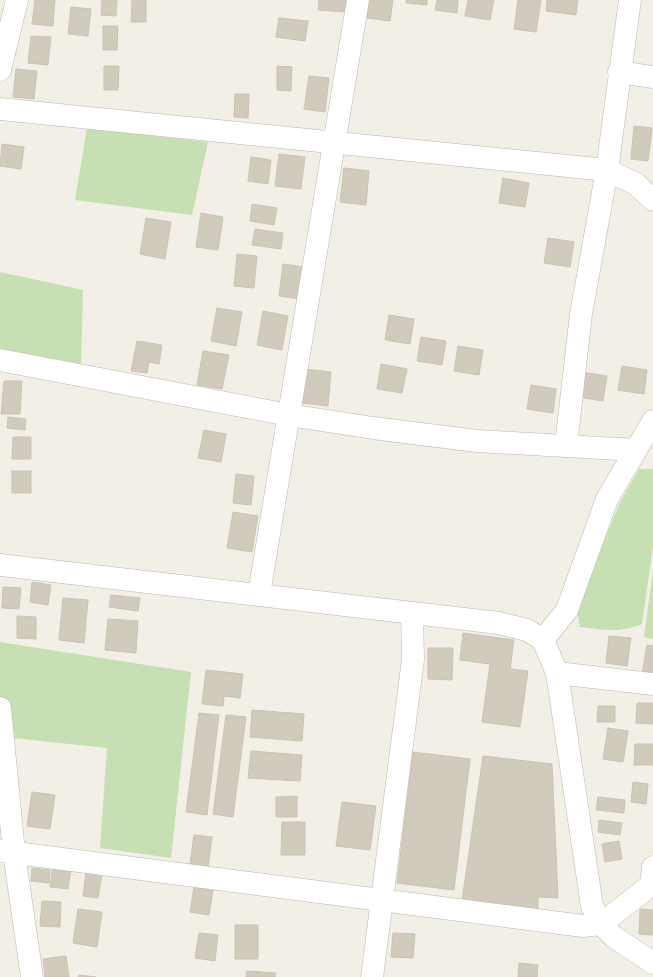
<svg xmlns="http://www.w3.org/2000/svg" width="653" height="977" font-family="'Alegreya Sans',sans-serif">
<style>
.green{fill:#c7e0b3}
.building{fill:#d1cbbd;stroke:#cbc3b1}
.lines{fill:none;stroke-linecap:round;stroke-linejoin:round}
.minor-casing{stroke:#bbb7aa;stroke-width:23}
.minor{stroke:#fff;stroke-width:22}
</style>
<rect width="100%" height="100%" fill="#f1efe6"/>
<g class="green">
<polygon points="87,128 208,142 192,215 75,200"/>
<polygon points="0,272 83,290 81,365 0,359"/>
<path d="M639,469H653V547L642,624C622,633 601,630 580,627L577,610L619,504Z"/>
<polygon points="653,570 653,639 644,637"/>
<polygon points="0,642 191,672 171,858 100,848 107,748 3,737 0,708"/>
</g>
<g class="building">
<polygon points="35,0 55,0 53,26 32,24"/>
<polygon points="102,0 117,0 116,16 101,15"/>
<polygon points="132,0 146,0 146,22 131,22"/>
<polygon points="319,0 348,0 347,12 318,10"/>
<polygon points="369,0 393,0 390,21 367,18"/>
<polygon points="406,0 427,0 427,5 406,3"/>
<polygon points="437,0 458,0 457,13 435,10"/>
<polygon points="468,0 494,0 490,20 465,16"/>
<polygon points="518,0 541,0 536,32 514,29"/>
<polygon points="547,0 578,0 576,15 546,11"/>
<polygon points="71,7 91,9 88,36 68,34"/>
<polygon points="279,18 308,21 305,41 276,37"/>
<polygon points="103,26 118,26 117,50 103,50"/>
<polygon points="31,36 51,37 48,65 28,63"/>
<polygon points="104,66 119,66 118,90 104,90"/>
<polygon points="277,66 292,67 291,91 277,90"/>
<polygon points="16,69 37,71 34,99 13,97"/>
<polygon points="309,76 329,78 325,112 304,109"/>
<polygon points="235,94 249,94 248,118 234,117"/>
<polygon points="634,126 652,128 648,161 631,159"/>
<polygon points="2,144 24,147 21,169 0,166"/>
<polygon points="279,154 305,157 301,189 275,186"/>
<polygon points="251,157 271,160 268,184 248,181"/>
<polygon points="344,168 369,171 366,205 340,202"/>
<polygon points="503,178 529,183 525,207 499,203"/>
<polygon points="252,204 277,208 274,225 250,221"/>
<polygon points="201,213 223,217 218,250 196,247"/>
<polygon points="146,218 171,222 165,259 140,254"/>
<polygon points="255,229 283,233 281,249 252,245"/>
<polygon points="548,238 574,242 570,267 544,263"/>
<polygon points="237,254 257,256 254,288 234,286"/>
<polygon points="283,264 305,267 300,299 279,296"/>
<polygon points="217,308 242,312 236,346 211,341"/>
<polygon points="263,311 288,316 282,350 257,345"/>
<polygon points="389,315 414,319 410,344 385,340"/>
<polygon points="421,337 446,341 442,365 417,361"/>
<polygon points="137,341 162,345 159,364 149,362 147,373 131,371"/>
<polygon points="458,346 483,350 479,375 454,371"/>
<polygon points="203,351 229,355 222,389 197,385"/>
<polygon points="381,364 407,369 402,393 377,389"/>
<polygon points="622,366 647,370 644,394 618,390"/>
<polygon points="305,369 331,372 328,406 302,403"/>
<polygon points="582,372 607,376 603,401 578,397"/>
<polygon points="4,381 22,381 20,414 1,414"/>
<polygon points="531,385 556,389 553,413 527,409"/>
<polygon points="8,417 26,419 25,430 7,428"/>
<polygon points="204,430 226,434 221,462 198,458"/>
<polygon points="13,437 31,437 31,459 12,459"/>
<rect x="12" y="471" width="19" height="22"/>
<polygon points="236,474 254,476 251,505 233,503"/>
<polygon points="233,512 258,516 252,552 227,548"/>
<polygon points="32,582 51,585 48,605 30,602"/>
<polygon points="3,587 21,588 19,609 2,608"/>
<polygon points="111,595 140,598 138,611 109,607"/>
<polygon points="63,598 88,600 84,643 59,640"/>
<polygon points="17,616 36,617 36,639 17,638"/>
<polygon points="108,619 138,621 136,653 105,650"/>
<polygon points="463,633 514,640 510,669 528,671 520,727 482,722 490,664 460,660"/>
<polygon points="609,636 631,638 627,666 606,663"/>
<polygon points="647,645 653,646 653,676 642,674"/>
<polygon points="428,648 453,648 452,680 428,679"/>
<polygon points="206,670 243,674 240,698 224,696 223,706 202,704"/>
<polygon points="637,703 653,703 653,724 636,723"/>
<polygon points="598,706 615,706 615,722 597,722"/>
<polygon points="252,710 304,714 302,741 250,737"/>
<polygon points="199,713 219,715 207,815 186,812"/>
<polygon points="226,715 246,717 233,817 213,814"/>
<polygon points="608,728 628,731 623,762 603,759"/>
<polygon points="635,744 653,744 653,765 634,765"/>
<polygon points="251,751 302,755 300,781 248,778"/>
<polygon points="413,752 470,759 454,890 397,883"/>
<polygon points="483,756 552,764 558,898 538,897 538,909 462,901"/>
<polygon points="633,782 648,784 646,804 631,802"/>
<polygon points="32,792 55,795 50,829 27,826"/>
<polygon points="297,796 297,817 276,817 276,797"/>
<polygon points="598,797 625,800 624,813 596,810"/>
<polygon points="342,802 376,806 370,850 336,846"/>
<polygon points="599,820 622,823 620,835 598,832"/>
<polygon points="282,822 305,822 305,855 281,855"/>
<polygon points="194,835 212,837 208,867 190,864"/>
<polygon points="619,841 622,859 605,862 602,844"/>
<polygon points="53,866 71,869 68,889 50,887"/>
<polygon points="32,868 50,870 49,883 31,881"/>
<polygon points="86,872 102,874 98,898 83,896"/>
<polygon points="194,887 213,890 209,915 190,912"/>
<polygon points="42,901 61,902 60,927 40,926"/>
<polygon points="78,909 102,912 97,947 73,943"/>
<polygon points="640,909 653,910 653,935 639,934"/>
<rect x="235" y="925" width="23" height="34"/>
<polygon points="199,933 218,935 215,961 195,958"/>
<polygon points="393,933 415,934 413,958 391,957"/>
<polygon points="66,956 69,977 45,977 43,959"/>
<polygon points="519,963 538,965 537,977 518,977"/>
<polygon points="247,971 276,973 275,977 246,977"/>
<polygon points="79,975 96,977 78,977"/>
</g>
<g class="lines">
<g class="minor-casing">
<g id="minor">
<polyline points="0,70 17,0"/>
<polyline points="619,72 653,77"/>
<polyline points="0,109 607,170 636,184 653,200"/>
<polyline points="0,360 289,415 373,428 477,441 636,450"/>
<polyline points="566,445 581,314 607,170 630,0"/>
<polyline points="0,565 499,623 527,630 543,640 557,673 592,906 601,924 614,937 653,963"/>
<polyline points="259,594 358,0"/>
<polyline points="543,640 567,610 607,499 653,421"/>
<polyline points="557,673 653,684"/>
<polyline points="0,708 14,853 32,977"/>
<polyline points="0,851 583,926 601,924 651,885 653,867"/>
<polyline points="372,977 413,659 412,613"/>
</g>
</g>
<use href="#minor" class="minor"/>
</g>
</svg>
